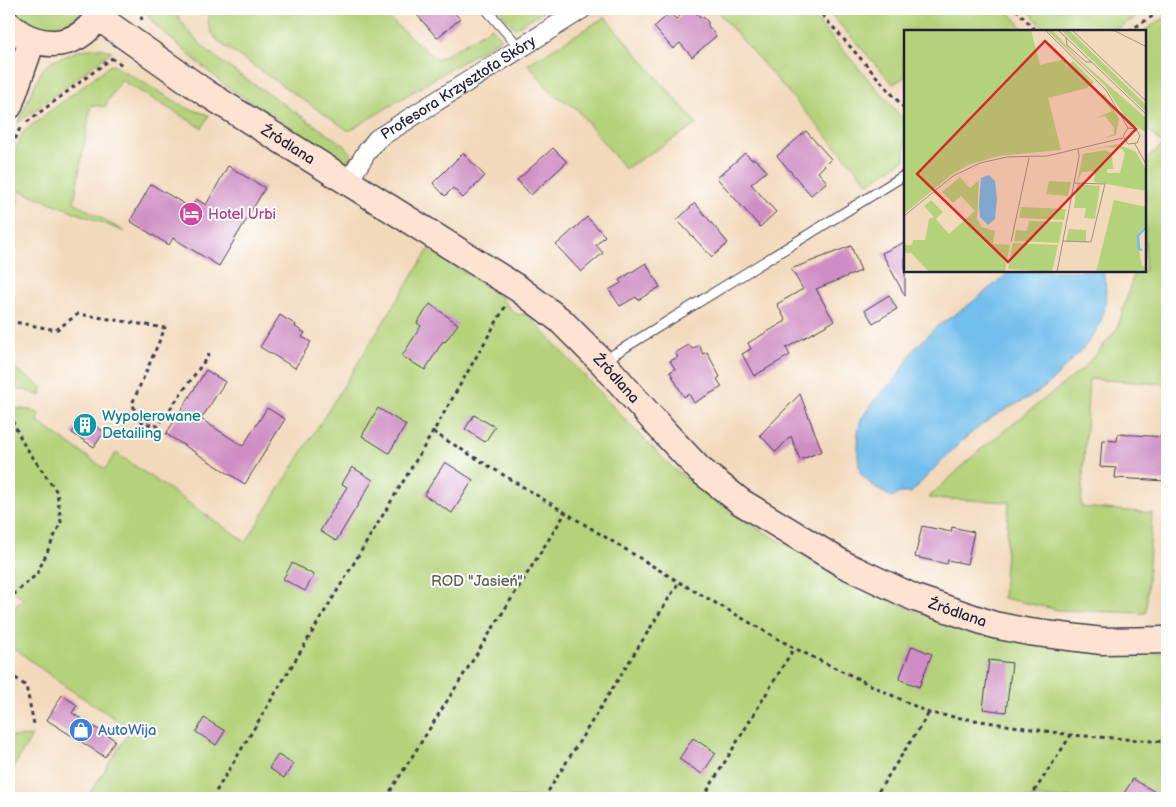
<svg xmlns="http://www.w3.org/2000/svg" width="1176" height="807" font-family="'Balsamiq Sans',sans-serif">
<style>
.green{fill:#b4d279;stroke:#6b7a5a}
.water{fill:#72beec;stroke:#4a7094}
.building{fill:#ce8cc3}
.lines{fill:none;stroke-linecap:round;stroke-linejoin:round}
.lane-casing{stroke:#413d4e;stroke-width:11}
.street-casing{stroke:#413d4e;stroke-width:21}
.secondary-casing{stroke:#413d4e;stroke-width:29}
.path{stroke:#413d4e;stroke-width:3;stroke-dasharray:4 4;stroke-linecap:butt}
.lane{stroke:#fff;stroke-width:9}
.street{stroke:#fff;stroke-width:19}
.secondary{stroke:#fee3d2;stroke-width:26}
.labels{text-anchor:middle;stroke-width:4;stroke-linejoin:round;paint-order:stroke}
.street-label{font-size:15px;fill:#22223b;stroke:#fff}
.hotel-label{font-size:15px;fill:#b23c85;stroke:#fff;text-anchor:start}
.culture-label{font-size:15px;fill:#0d838f;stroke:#fff;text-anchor:start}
.park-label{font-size:15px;fill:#556051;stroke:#fff}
.shop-label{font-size:15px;fill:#366cbe;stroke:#fff;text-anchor:start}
.inset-river{fill:none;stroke:#72beec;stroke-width:2.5}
.inset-road{fill:none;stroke:#9f9088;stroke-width:1}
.view{fill:#d62828;fill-opacity:0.15;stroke:#d62828;stroke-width:2.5}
.inset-edge{fill:none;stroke:#22223b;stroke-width:2.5}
</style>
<rect width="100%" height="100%" fill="#fff"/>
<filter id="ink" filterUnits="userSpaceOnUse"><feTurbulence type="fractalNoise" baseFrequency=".02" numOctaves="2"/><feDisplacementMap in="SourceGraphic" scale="10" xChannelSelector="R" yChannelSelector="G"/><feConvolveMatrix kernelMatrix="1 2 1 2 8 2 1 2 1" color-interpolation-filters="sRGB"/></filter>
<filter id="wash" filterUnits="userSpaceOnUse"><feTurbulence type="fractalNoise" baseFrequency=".0096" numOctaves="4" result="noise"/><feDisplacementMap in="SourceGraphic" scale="20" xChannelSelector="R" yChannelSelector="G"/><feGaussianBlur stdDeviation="1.12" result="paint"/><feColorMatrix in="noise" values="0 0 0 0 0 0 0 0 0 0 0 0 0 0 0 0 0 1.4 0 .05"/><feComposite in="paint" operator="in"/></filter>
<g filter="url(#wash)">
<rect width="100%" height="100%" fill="#f3d9bc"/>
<g class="green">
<polygon points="9,9 92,9 80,25 45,34 14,17"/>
<path d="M146,9H174C194,47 231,69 266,92C292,110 319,128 345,146L351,153V158L345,162L223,84L154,24L149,17Z"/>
<path d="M211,9H378L437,60L492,27L501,38L349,131L220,43C210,33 205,23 211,9Z"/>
<polygon points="498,9 547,9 515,28"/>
<polygon points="715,9 807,9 905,121 905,159 868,183"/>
<polygon points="826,9 1006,9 1026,31 905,31 905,77 893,84"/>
<polygon points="1027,9 1149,9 1113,31 1046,31"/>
<polygon points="1167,16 1167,384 1089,379 1081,507 1152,513 1146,613 1059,610 1003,598 1009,502 928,498 980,450 1085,367 1117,329 1133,277 1131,271 1145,271 1145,160 1163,145 1145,126 1144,31"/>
<polygon points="605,17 697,124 625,169 576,108 552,93 528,64"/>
<polygon points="99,48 112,51 18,123 36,82 43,69 51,62 80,50"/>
<polygon points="113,65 187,108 209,115 202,128 121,80 107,102 106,107 91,105 74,202 125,232 19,190 9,266 9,171 12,158 23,132 109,66"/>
<polygon points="429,249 501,297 506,305 518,315 526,313 631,426 674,469 737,517 837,572 910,609 956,626 1031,644 1167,653 1167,798 87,798 131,729 63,685 14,648 9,654 9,615 23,598 9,587 9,408 30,410 39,414 38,422 105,469 116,453 246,542"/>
<polygon points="9,365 42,387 41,396 25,390 9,389"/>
<polygon points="32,736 9,775 9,737"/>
</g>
<path class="water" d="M1011,271H1103C1113,314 1096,337 1067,365C1060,372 1053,381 1045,387C1027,401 1004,408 986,422C958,441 934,469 911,493H900L892,497L877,489L866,480L860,472L858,457V432L861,419L875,399L897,377L914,349L936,327L970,304Z"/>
<g id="blocks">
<g class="building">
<polygon points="412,9 451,9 460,19 437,38"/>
<polygon points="688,9 692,9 699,16 703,17 708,22 708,26 716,36 692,57 680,43 673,49 654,27 670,13 676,19"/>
<polygon points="806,131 831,159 818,172 827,182 811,195 777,156"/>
<polygon points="553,148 567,162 531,195 517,180"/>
<polygon points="463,153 485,176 463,198 453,188 445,196 433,183"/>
<polygon points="745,153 751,159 755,159 767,171 751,184 776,212 760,227 717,178"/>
<polygon points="228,166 265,188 219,266 173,238 169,245 130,221 151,184 191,208 196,199 206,205"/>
<polygon points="695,203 728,243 712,257 677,220"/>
<polygon points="587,217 605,236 596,245 603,253 581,272 556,245"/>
<polygon points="905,242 905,296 882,253"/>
<polygon points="851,246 861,271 816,289 834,321 786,348 790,355 754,376 742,354 751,349 748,343 786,321 777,304 803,289 791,269"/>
<polygon points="646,263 660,287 638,300 636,297 620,306 609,290 621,283 619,280"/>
<polygon points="889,295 897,309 873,323 865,310"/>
<polygon points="430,304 458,324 445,342 443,341 425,370 402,356 421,326 417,323"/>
<polygon points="280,315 296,325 295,327 305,333 302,337 311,342 295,368 260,347"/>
<polygon points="689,345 692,349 699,345 703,354 707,352 720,377 717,379 722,387 694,403 689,394 684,397 670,372 675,369 670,361 678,357 675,353"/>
<polygon points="206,370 225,382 201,419 243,446 267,408 285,419 245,484 166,434"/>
<polygon points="800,394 822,451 800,460 791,436 776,452 760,435"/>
<polygon points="378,408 406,425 389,453 362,436"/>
<polygon points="474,415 495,427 485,442 465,429"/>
<polygon points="83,418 104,432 94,447 72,433"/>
<polygon points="1118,434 1167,437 1167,481 1115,478 1116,468 1100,467 1102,440 1117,441"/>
<polygon points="445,462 473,480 452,513 424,495"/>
<polygon points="352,467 373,480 336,541 320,531 347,487 342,484"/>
<polygon points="922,526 951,532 952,527 974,532 967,564 948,560 947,564 915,557"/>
<polygon points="292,563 314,575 305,591 283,579"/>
<polygon points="912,646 932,654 919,687 899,679"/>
<polygon points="989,660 1012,663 1006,712 983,709"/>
<polygon points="62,695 77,705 72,713 115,740 105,757 47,720"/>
<polygon points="204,718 225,731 216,745 196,732"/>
<polygon points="693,738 716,753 702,774 679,759"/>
<polygon points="278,755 293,764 284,778 269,768"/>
<polygon points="1133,779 1165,798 1121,798"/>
</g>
</g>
</g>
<g filter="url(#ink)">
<use href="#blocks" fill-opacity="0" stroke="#413d4e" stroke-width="1"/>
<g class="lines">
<g class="lane-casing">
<g id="lane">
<polyline points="486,9 519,47"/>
<polyline points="605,361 616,353 905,175"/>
</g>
</g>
<g class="street-casing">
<g id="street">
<path id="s1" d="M348,182L366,153L377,139L582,9"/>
</g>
</g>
<g class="secondary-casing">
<g id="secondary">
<path id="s2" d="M98,17L206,93L519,289L560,320L603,363L666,434L699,469L741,502L845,565L915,598L994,625L1029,632L1102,641L1167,640"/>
<path d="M9,25C39,53 84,49 101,9"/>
<polyline points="9,106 32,41"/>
</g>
</g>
<g class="path">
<polyline points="139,9 142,20"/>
<polyline points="817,9 905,109"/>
<polyline points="1016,9 1036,31"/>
<polyline points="1129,31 1164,9"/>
<polyline points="111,58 124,66"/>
<polyline points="27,122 112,58"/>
<polyline points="9,154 20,128"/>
<polyline points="9,321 56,330 78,314 165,328 132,404 143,423 158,426 210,353"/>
<polyline points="9,413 23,443 57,492 61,522 37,574 13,595 9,595"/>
<polyline points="433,432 679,582 794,648 929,713 1071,735 1167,742"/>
<polyline points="9,673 26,686 34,724"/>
<polyline points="212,798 433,432 505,307"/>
<polyline points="386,798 566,512"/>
<polyline points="544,798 679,582"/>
<polyline points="703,798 794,648"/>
<polyline points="874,798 929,713"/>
<polyline points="1030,798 1071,735"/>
</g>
<use href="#lane" class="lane"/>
<use href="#street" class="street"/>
<use href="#secondary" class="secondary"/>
</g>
</g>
<defs>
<g id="hotel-disc" transform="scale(1.25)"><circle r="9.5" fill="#d1479c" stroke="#fff"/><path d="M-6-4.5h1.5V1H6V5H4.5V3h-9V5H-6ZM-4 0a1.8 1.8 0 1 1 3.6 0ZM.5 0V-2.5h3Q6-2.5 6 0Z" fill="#fff"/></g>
<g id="building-disc" transform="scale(1.25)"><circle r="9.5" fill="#0f9aa8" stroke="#fff"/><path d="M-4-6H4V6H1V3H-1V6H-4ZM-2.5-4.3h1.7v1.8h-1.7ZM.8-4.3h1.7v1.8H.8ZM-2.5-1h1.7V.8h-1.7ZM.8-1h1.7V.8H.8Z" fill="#fff"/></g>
<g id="shop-disc" transform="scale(1.25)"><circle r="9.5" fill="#3f7fe0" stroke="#fff"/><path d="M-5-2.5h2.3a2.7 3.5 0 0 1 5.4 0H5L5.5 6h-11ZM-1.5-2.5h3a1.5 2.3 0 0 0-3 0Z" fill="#fff"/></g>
</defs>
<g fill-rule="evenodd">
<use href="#hotel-disc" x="191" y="214"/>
<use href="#building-disc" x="85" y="425"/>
<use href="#shop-disc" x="81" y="730"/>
</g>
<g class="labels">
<g class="street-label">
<text dy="5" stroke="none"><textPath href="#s1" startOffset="148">Profesora Krzysztofa Skóry</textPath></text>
<text dy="5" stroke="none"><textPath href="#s2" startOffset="229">Źródlana</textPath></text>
<text dy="5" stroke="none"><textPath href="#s2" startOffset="634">Źródlana</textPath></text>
<text dy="5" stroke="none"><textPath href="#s2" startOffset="1054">Źródlana</textPath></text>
</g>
<g class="hotel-label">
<text x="208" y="219">Hotel Urbi</text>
</g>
<g class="culture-label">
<text x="102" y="421">Wypolerowane<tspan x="102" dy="17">Detailing</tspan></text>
</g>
<g class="park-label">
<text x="477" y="586">ROD "Jasień"</text>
</g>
<g class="shop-label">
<text x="98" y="735">AutoWija</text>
</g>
</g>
<g transform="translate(904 30)">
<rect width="242" height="242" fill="#f3d9bc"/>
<path d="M0,0H127L136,35L157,30V27L161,28L162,37L169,31L190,52L183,58L144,68L157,120L94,126L64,135L47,145L0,184ZM143,0H148L175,29L242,88V102L224,92L201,56ZM157,0H165L197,31L242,75V82ZM201,64L215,89L212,105L196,110L210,104V98L201,86L192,88L208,81L196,65ZM214,114L232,122L242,140V161L190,152L191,141L178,142L173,152L179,124L201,120L208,123L209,139H203V143H216L221,123L218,119L203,117L176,122ZM56,147L66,158L75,150L73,189L78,197L91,201L89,214L106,215L101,241L108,242H25L7,223H0V215H8L9,210H21L25,189L30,187L20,176L27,170L39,182L32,189L45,204L71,181L57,166L49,173L38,162ZM145,151L167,152L164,166L142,164ZM173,154L196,156L191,189L180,188L182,178H170ZM210,170L242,177V195L235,202L233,210L238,236H242V242H192ZM117,177L162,179L160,190L115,188ZM125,191L159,192L155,213L110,211L112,200L123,201ZM165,199L182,200V212L162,211ZM109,213L154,215L148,242L104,239Z" fill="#b4d279"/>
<path d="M85,145L91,151L93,169L91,189L84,195L76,187L75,175L77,148Z" fill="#72beec"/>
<path class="inset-river" d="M238,220L235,219L234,206L243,196"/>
<path class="inset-road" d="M141,0L202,60L224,98M154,0L243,85M168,0L243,72M209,0L243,17M162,7L163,15L182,32H188M224,98L219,106L224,114L233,113L236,106M224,98L232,99L236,106M231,114L243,136M0,186L49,146L76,133L103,127L143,126L219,108M158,211L187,212L201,154L170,153M107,212L125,128M153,242L175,127L174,119"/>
<path class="view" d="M141,11L232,99L104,232L13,144Z"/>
<rect width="242" height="242" class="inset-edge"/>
</g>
<rect width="1176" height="807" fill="none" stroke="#fff" stroke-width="30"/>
</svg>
